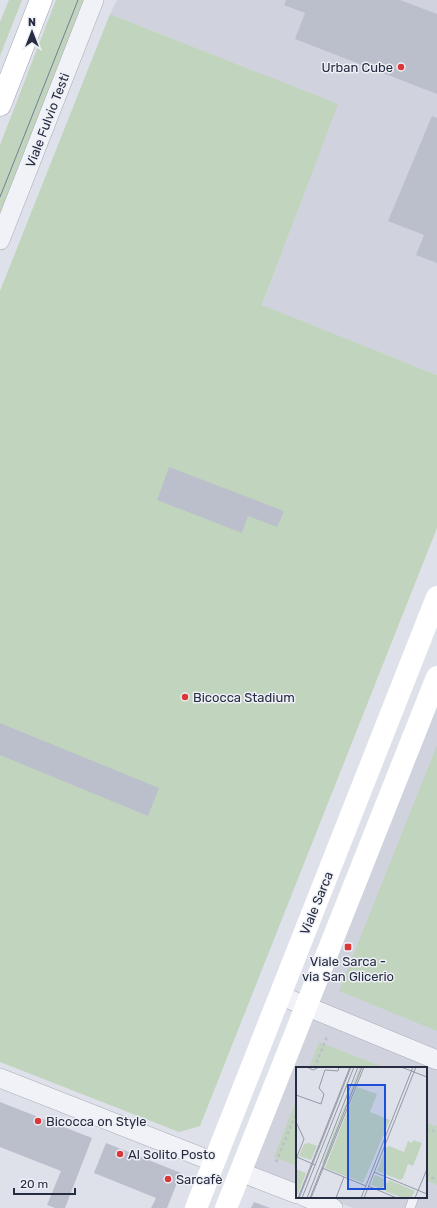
<svg xmlns="http://www.w3.org/2000/svg" width="437" height="1208" font-family="Rubik,sans-serif">
<style>
.built{fill:#d0d3de}
.green{fill:#c1d4be}
.building{fill:#bbbfcc}
.lines{fill:none;stroke-linecap:round;stroke-linejoin:round}
.lane-casing{stroke:#a7abb7;stroke-width:10}
.street-casing{stroke:#a7abb7;stroke-width:20}
.primary-casing{stroke:#9ca3b6;stroke-width:23}
.path{stroke:#bcbfc8;stroke-width:2.5;stroke-dasharray:3 3;stroke-linecap:butt}
.lane{stroke:#f1f2f7;stroke-width:9}
.street{stroke:#f1f2f7;stroke-width:19}
.secondary{stroke:#fff;stroke-width:22}
.primary{stroke:#fff;stroke-width:22}
.tram{stroke:#767d94;stroke-width:1}
.poi-dot{fill:#db3638;stroke:#eef0f6;stroke-width:1.5}
.labels{text-anchor:middle;stroke-width:3;stroke-linejoin:round;paint-order:stroke}
.poi-label{font-size:13px;fill:#262c41;stroke:#eef0f6;text-anchor:start}
.street-label{font-size:13px;fill:#262c41;stroke:#eef0f6}
.inset-road{fill:none;stroke:#9499a6;stroke-width:1}
.view{fill:#1d4ed8;fill-opacity:0.15;stroke:#1d4ed8;stroke-width:2}
.inset-edge{fill:none;stroke:#262c41;stroke-width:2}
</style>
<rect width="100%" height="100%" fill="#dee1e9"/>
<g class="built">
<polygon points="117,0 437,0 437,375 262,306 337,104 110,14"/>
<polygon points="437,692 437,1208 353,1208 323,1197 426,1197 426,1068 297,1068 297,1188 245,1169"/>
</g>
<g class="green">
<polygon points="9,0 22,0 0,56 0,22"/>
<polygon points="56,0 85,0 0,214 0,145"/>
<polygon points="110,14 338,104 262,305 437,375 437,528 200,1126 179,1132 0,1062 0,291"/>
<polygon points="437,745 437,1031 339,991"/>
<polygon points="319,1042 386,1068 309,1068"/>
<polygon points="297,1098 297,1166 274,1157"/>
<polygon points="426,1123 437,1126 437,1185 426,1180"/>
</g>
<g class="building">
<polygon points="286,0 400,0 437,14 437,94 295,39 305,13 284,5"/>
<polygon points="432,116 437,118 437,263 416,255 424,235 388,221"/>
<polygon points="169,467 284,511 277,527 248,516 242,533 157,500"/>
<polygon points="0,723 159,788 148,816 0,755"/>
<polygon points="0,1102 92,1138 65,1208 55,1208 47,1205 61,1171 0,1147"/>
<polygon points="106,1143 181,1173 167,1208 151,1208 156,1198 94,1173"/>
<polygon points="254,1202 270,1208 251,1208"/>
</g>
<g class="lines">
<g class="lane-casing">
<polyline id="lane" points="410,1208 414,1197"/>
</g>
<g class="street-casing">
<g id="street">
<polyline points="0,240 94,0"/>
<polyline points="279,995 437,1060"/>
<polyline points="0,1078 214,1162"/>
<polyline points="240,1172 297,1194"/>
<polyline points="305,1197 333,1208"/>
</g>
</g>
<g class="primary-casing">
<polyline id="primary" points="0,105 41,0"/>
</g>
<g class="path">
<polyline points="314,1068 327,1037"/>
<polyline points="426,1129 437,1132"/>
<polyline points="276,1162 295,1116"/>
<polyline points="426,1175 437,1180"/>
</g>
<use href="#lane" class="lane"/>
<use href="#street" class="street"/>
<g class="secondary">
<polyline points="196,1208 437,597"/>
<polyline points="226,1208 437,677"/>
</g>
<use href="#primary" class="primary"/>
<polyline class="tram" points="0,197 78,0"/>
</g>
<g class="poi-dot">
<circle cx="401" cy="67" r="4"/>
<circle cx="185" cy="697" r="4"/>
<rect x="344" y="943" width="8" height="8" rx="2"/>
<circle cx="38" cy="1121" r="4"/>
<circle cx="120" cy="1154" r="4"/>
<circle cx="168" cy="1179" r="4"/>
</g>
<g class="labels">
<g class="poi-label">
<text x="393" y="72" text-anchor="end">Urban Cube</text>
<text x="193" y="702">Bicocca Stadium</text>
<text x="348" y="966" text-anchor="middle">Viale Sarca -<tspan x="348" dy="15">via San Glicerio</tspan></text>
<text x="46" y="1126">Bicocca on Style</text>
<text x="128" y="1159">Al Solito Posto</text>
<text x="176" y="1184">Sarcafè</text>
</g>
<g class="street-label">
<text transform="translate(47 120) rotate(-69)" y="5">Viale Fulvio Testi</text>
<text transform="translate(316 903) rotate(-68)" y="5">Viale Sarca</text>
</g>
</g>
<g transform="translate(296 1067)">
<rect width="131" height="131" fill="#dee1e9"/>
<path d="M64,0H66L28,97L26,96ZM61,20L81,27L74,45L94,53L67,116L29,101ZM117,73L126,76L117,99L112,97L107,111L104,113L81,104L90,81L93,79L108,85L112,74L116,76ZM13,76L21,79L15,93L3,89L8,77ZM0,102L10,106L2,127H0ZM79,108L89,112L88,115L92,116L93,113L119,124L118,126L115,131H107L89,124L90,121L87,119L85,122L75,118Z" fill="#c1d4be"/>
<path class="inset-road" d="M11,0L17,3L23,0M105,0L131,10M0,28L25,37L28,27L23,21L29,3L42,4L43,0M0,55L8,72L0,92M1,90L19,98M26,101L70,119M78,105L131,127M72,119L101,131M2,131L54,0M3,131L55,0M6,131L58,0M11,131L62,0M14,131L66,0M15,131L68,0M40,131L48,110M65,131L117,0M68,131L120,0M119,131L131,102"/>
<path class="view" d="M52,18H89V122H52Z"/>
<rect width="131" height="131" class="inset-edge"/>
</g>
<g transform="translate(32 32)" stroke="#eef0f6" stroke-width="3" paint-order="stroke">
<path d="M0-3L7 15L0 10L-7 15Z" fill="#262c41"/>
<text y="-6" font-size="11" font-weight="bold" text-anchor="middle" fill="#262c41">N</text>
</g>
<path d="M14 1188v6h61v-6" fill="none" stroke="#262c41" stroke-width="2"/>
<text x="20" y="1188" font-size="12" fill="#262c41" stroke="#eef0f6" stroke-width="3" paint-order="stroke">20 m</text>
</svg>
